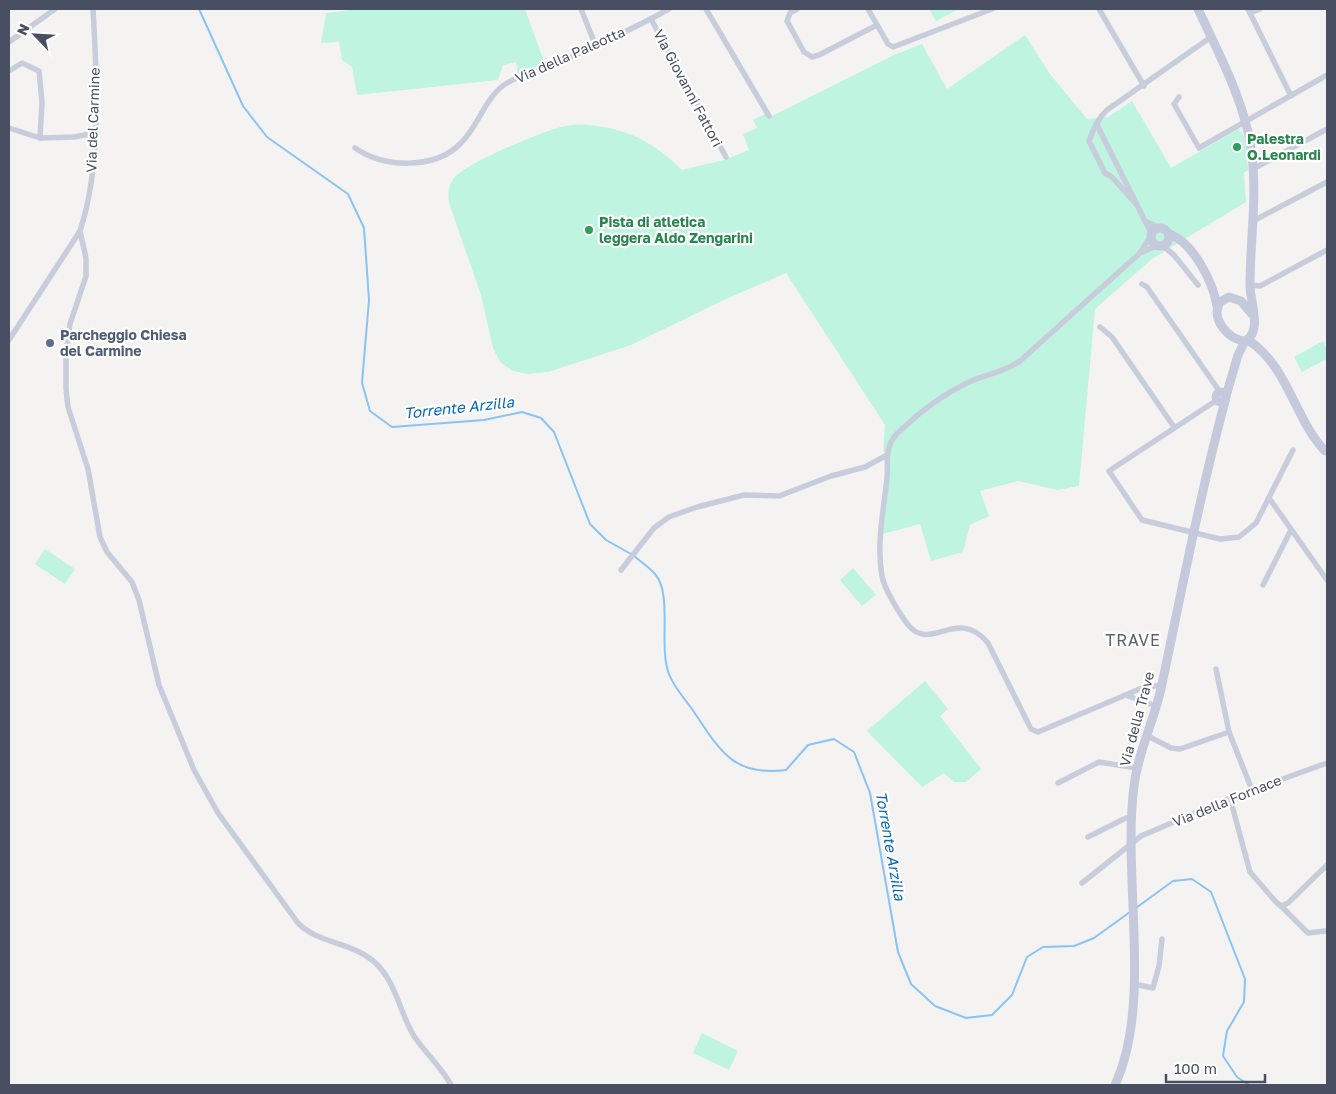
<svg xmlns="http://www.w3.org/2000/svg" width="1336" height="1094" font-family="'Golos Text',sans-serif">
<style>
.green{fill:#bef4e0}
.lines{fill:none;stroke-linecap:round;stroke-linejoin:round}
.stream{stroke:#88c4f5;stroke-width:2}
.street{stroke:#c8cddb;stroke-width:5.5}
.secondary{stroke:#c4cadc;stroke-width:9}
.leisure-dot{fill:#2e9e5b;stroke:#fff;stroke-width:2}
.service-dot{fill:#5c6f8a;stroke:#fff;stroke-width:2}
.labels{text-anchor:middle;stroke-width:4.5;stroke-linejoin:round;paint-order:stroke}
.street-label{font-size:14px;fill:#484f62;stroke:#fff}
.leisure-label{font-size:14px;font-weight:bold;fill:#27864d;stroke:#fff;text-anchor:start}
.service-label{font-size:14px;font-weight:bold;fill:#4e5e75;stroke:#fff;text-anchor:start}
.water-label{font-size:15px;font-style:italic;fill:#0068bd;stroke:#fff}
.quarter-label{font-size:16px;letter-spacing:1px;fill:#5e6068;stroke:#fff}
</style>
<rect width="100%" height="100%" fill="#f5f3f2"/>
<g class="green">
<polygon points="360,9 525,9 545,64 518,74 516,62 503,65 498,80 357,95 352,67 342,60 339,42 321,43 326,13"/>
<polygon points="929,9 959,9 936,21"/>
<path d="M1025,35L1050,74L1087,119L1108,117L1132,101L1171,168L1239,129C1248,137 1247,159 1248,170L1244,173L1246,202L1152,259L1095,309L1079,486L1057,490L1018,481L980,491L989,516L970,525L963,552L931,561L920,524L883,534L890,475V453L883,452L885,425L786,273L726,299L631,345L548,372L527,374L513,371L500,362L493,348L481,295L449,203C448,194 448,185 454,178C466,163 541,132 561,127C569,125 580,124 588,125C627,128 655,143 682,170L724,160L749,150L743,134L757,128L753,120L765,114L768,118L894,55L922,44L947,89Z"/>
<polygon points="1323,341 1327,349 1327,359 1302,372 1294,357"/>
<polygon points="45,549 75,569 65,584 35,564"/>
<polygon points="853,568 876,595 862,606 840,580"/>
<polygon points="925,681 948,709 940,716 981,769 966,782 954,782 944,773 922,787 867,731"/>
<polygon points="702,1033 738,1051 729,1070 693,1053"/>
</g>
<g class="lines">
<g class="stream">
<polyline points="199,9 243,106 267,137 348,194 364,228 369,300 362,383 370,411 392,427 484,420 522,412 541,418 554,432 590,524 606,540 631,554"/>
<path d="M634,556C641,562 649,567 655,574C673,594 658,646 669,674C673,686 685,699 692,709C719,749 732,777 786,770L808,745L834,739L854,752L870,793L898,952L911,984L935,1006L966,1018L992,1015L1012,995L1027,957L1043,947L1074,946L1094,938L1130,912"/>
<polyline points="1136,908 1173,881 1192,879 1211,892 1245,979 1244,1002 1227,1031 1223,1056 1237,1077 1249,1085"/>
</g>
<g class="street">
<polyline points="581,9 595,44"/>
<polyline points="706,9 769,116"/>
<polyline points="797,9 790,13 787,21 804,52 812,57 819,55 877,25"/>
<polyline points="868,9 888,44 893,47 992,9"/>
<polyline points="1099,9 1144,86"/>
<polyline points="1248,9 1291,96"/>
<polyline points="1250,13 1260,9"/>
<polyline points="651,19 726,157"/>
<polyline points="9,42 55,9"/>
<polyline points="9,71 22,63 39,71 42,102 40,138"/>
<polyline points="1179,97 1174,104 1199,148 1327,75"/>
<polyline points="1097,125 1151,233"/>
<polyline points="9,128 40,138 74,137 95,133"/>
<path d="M355,148C384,168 435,170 461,143C479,126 485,96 507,83C518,76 530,74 542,69C585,51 629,31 669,9"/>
<polyline points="1253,169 1327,129"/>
<path d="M1136,204L1112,177L1105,173L1089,141C1093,129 1098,118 1107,110L1211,37"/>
<polyline points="1253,221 1327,182"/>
<polyline points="1147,222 1160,228"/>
<path d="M80,231L86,258V276L70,324L66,354V389L68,407L88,469L100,537L107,552L132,582L139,600L159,685L194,770L218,813L298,923C317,943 350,942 372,960C396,979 399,1012 414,1036C426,1054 440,1065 451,1085"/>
<path d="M1150,237L1140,253L1020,361C1003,373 985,374 967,383C944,394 920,412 902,429C896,434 891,440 889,447C886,457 888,467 887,478C884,510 876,543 882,576C884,589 901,616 909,626C932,652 957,606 988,643L1031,729L1038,732L1142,688L1162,685"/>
<polyline points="1163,246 1174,255 1198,285"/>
<polyline points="1142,252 1156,246"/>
<polyline points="1142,284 1147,287 1220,392"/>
<polyline points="1250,285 1260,286 1327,250"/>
<polyline points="1100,327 1112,337 1174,427"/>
<path d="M9,340L80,231C102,164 97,78 93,9"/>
<polyline points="1217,400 1109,471 1142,520 1220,539 1239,537 1256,523 1293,450"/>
<polyline points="1269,498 1327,580"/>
<polyline points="621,570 654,528 669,517 697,507 744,495 779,496 831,476 865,467 887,455"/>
<polyline points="1263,585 1291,530"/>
<polyline points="1216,669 1229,732 1252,790"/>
<polyline points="1125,695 1156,706"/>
<polyline points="1148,736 1171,748 1180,749 1229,732"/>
<polyline points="1058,783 1099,762 1137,768"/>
<polyline points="1230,798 1250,872 1276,902 1281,906 1288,903 1327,865"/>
<polyline points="1088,837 1126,818 1131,818"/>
<polyline points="1082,883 1141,836 1230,798 1327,763"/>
<polyline points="1281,906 1308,933 1325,931"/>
<polyline points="1134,984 1153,988 1159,966 1162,939"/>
</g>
<g class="secondary">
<path d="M1198,9C1218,52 1244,100 1251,148C1258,194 1250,239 1250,285C1250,302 1263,332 1245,341C1228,340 1210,318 1220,302L1229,297L1241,301L1252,314"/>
<circle cx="1160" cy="237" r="9"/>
<path d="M1169,234C1193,242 1213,282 1217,306"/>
<path d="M1248,340C1288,366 1294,418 1325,451"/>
<circle cx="1221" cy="397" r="5"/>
<polyline points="1226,396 1238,355 1245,341"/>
<path d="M1115,1085C1153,1002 1122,878 1134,786C1138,751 1155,719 1162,684C1182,589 1200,495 1225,401"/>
</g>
</g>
<g class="leisure-dot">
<circle cx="1237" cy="147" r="5"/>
<circle cx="589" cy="230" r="5"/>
</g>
<circle class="service-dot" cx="50" cy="343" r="5"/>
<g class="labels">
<g class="street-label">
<text transform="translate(570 55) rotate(-24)" y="5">Via della Paleotta</text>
<text transform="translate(688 88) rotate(62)" y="5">Via Giovanni Fattori</text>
<text transform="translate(93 120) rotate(-88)" y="5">Via del Carmine</text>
<text transform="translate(1137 719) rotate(-75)" y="5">Via della Trave</text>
<text transform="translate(1227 801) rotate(-22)" y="5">Via della Fornace</text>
</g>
<g class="leisure-label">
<text x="1247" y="144">Palestra<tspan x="1247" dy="16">O.Leonardi</tspan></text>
<text x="599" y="227">Pista di atletica<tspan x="599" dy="16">leggera Aldo Zengarini</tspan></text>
</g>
<g class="service-label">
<text x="60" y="340">Parcheggio Chiesa<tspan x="60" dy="16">del Carmine</tspan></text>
</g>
<g class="water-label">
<text transform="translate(459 408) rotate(-6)" y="5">Torrente Arzilla</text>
<text transform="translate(890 846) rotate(80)" y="5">Torrente Arzilla</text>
</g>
<g class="quarter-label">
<text x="1133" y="646">TRAVE</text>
</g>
</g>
<rect width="1336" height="1094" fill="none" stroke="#484f62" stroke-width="20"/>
<g transform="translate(35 35) rotate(295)" stroke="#ffffff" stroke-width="4" paint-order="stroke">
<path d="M0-4L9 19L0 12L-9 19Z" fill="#484f62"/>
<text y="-8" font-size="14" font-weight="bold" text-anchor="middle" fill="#484f62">N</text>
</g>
<path d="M1166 1074v8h99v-8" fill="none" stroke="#484f62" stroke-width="2.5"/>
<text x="1174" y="1074" font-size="15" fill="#484f62" stroke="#ffffff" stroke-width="4" paint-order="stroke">100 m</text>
</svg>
